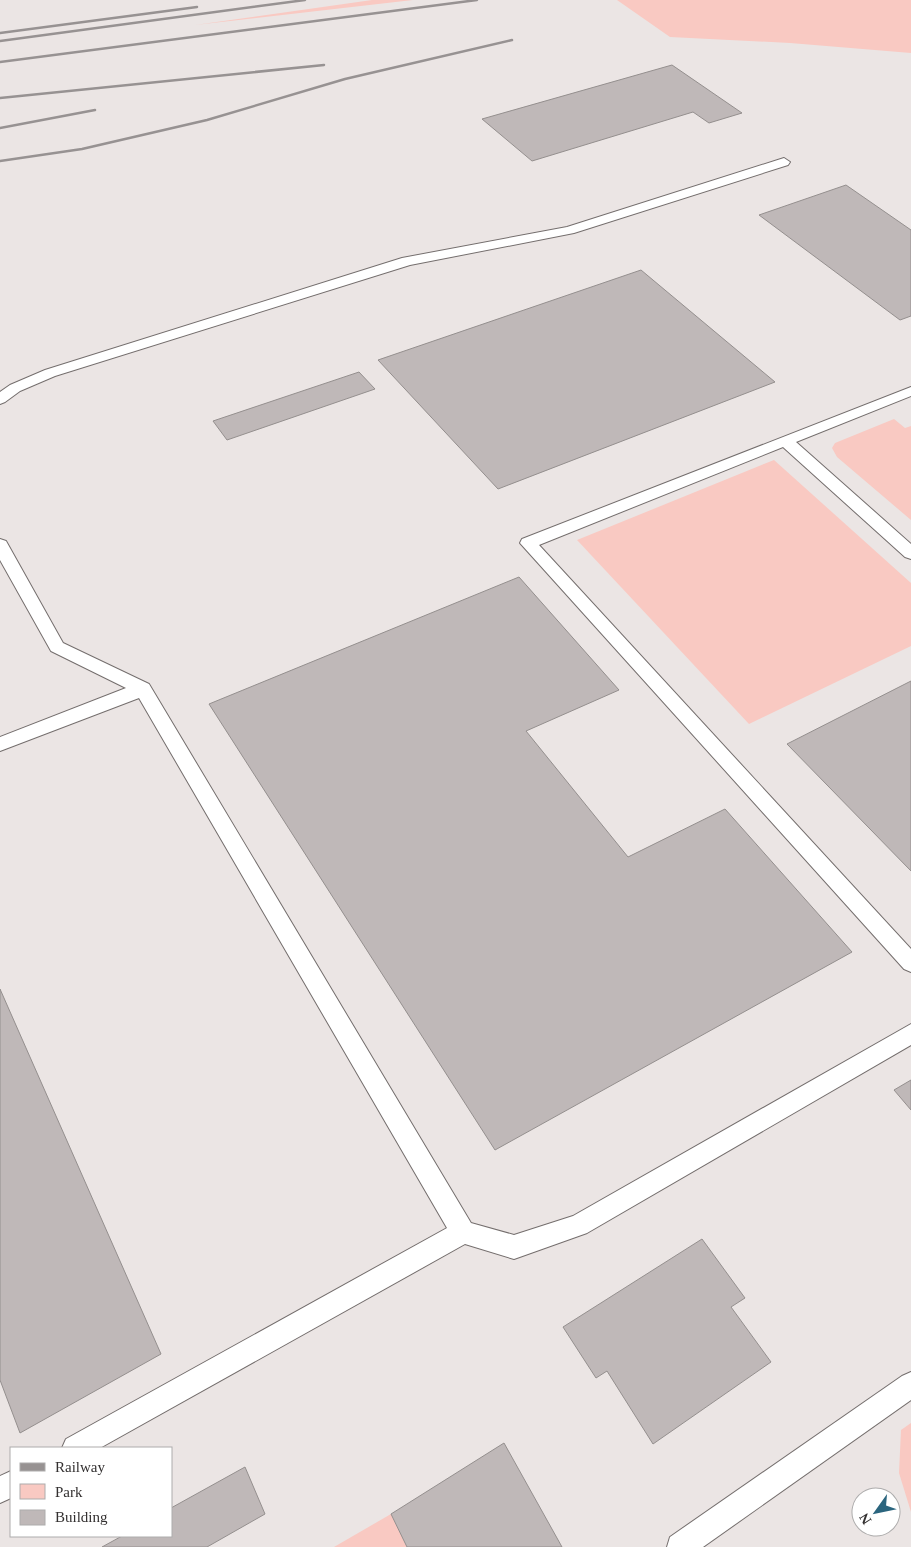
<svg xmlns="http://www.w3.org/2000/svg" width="911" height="1547" font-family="'Times New Roman',serif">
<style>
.green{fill:#f9c9c2}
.building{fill:#bfb8b8;stroke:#948f8e}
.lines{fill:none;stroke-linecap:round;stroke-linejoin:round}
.service-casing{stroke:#746e6d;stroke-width:2}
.service{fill:#fff;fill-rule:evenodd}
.rail{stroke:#979292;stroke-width:2.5}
</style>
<rect width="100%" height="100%" fill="#ebe5e4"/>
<g class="green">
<polygon points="372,0 413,0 195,25"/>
<polygon points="617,0 911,0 911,53 790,43 670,37"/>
<polygon points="894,419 905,428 911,426 911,520 837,457 832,448 835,443"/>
<polygon points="774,460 911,583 911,646 749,724 577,540"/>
<polygon points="911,1423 911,1512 899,1473 901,1430"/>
<polygon points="391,1514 407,1547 334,1547"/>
</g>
<g class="building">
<polygon points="672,65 742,113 709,123 693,112 532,161 482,119"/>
<polygon points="846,185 911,230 911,316 900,320 759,215"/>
<polygon points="641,270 775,382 498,489 378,360"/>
<polygon points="359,372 375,389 227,440 213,421"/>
<polygon points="519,577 619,690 526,731 628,857 725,809 852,952 495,1150 209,704"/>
<polygon points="911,681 911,871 787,744"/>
<polygon points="0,989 161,1354 20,1433 0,1380"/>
<polygon points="911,1080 911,1110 894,1090"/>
<polygon points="702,1239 745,1298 731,1307 771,1362 653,1444 607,1371 596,1378 563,1327"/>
<polygon points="504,1443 562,1547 407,1547 391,1514"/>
<polygon points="245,1467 265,1514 207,1547 102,1547 122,1536 171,1536 171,1508"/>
</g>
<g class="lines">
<g class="service-casing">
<g id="service">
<polygon points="784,158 790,162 788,165 574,233 410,265 55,376 20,391 5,402 0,404 0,392 10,385 45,370 402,258 567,227"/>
<polygon points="911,387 911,396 796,442 911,544 911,559 905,557 783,447 539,545 911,949 911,972 904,969 520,543 522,539"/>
<polygon points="0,539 6,541 63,643 149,684 471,1223 514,1235 573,1216 911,1024 911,1045 587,1233 514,1259 465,1244 100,1448 62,1448 66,1439 447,1228 139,698 0,751 0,737 126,688 51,651 0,560"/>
<polygon points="911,1372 911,1400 703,1547 667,1547 670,1537 902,1376"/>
<polygon points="11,1471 11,1498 0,1503 0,1476"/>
</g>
</g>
<use href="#service" class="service"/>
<g class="rail">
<polyline points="0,33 197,7"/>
<polyline points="0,41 305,0"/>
<polyline points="0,62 477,0"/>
<polyline points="0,98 324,65"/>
<polyline points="0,128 95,110"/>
<polyline points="0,161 82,149 207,120 345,79 512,40"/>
</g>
</g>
<rect x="10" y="1447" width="162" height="90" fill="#ffffff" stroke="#adacac"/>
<rect x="20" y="1463" width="25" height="8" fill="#979292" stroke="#adacac"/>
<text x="55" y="1472" font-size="15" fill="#333030">Railway</text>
<rect x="20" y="1484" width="25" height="15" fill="#f9c9c2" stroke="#adacac"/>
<text x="55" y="1497" font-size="15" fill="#333030">Park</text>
<rect x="20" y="1510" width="25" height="15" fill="#bfb8b8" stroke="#adacac"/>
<text x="55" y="1522" font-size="15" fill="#333030">Building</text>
<g transform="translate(876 1512) rotate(237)"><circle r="24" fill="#ffffff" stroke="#adacac"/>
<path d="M0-4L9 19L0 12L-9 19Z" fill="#2b657e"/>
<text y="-8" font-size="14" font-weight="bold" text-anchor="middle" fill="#333030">N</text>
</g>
</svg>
